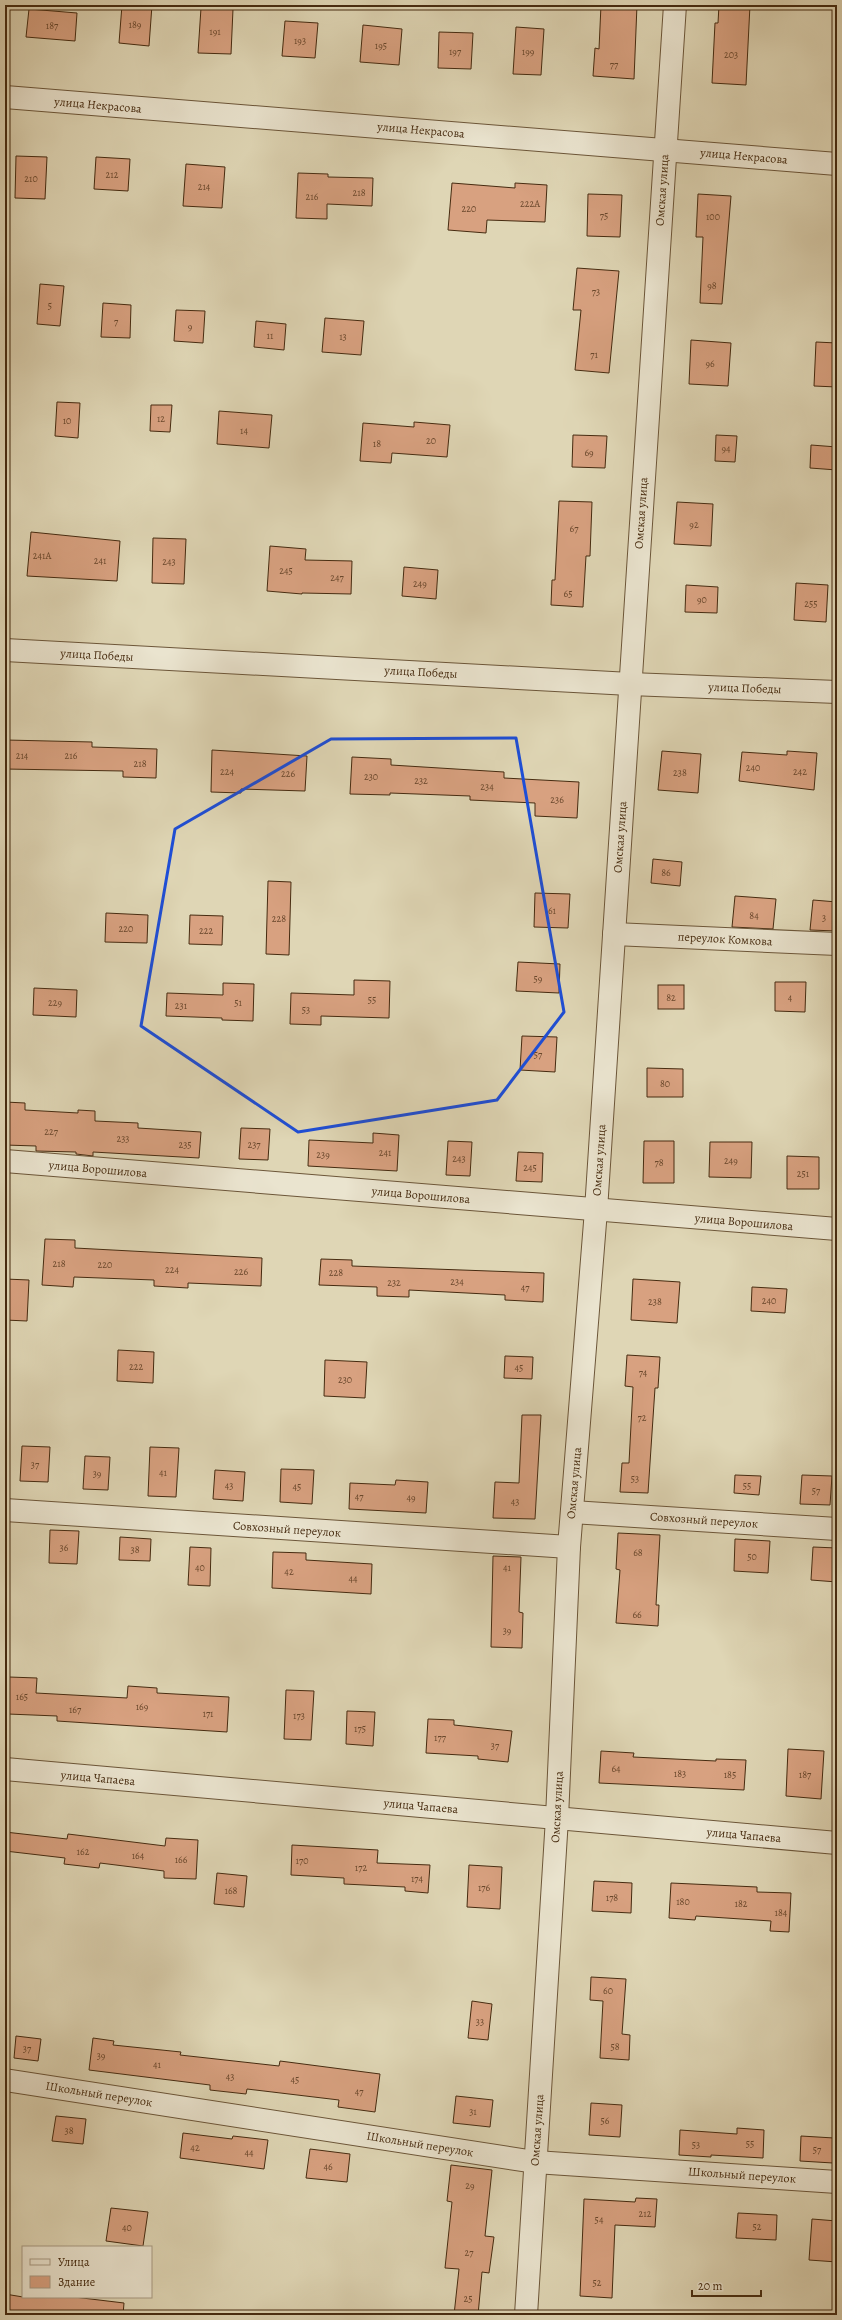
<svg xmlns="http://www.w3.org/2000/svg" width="842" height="2320" font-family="Alegreya,serif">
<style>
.building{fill:#d8a180;stroke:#462b10}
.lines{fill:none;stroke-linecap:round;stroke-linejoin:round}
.street-casing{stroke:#6c5639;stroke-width:24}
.street{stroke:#eae4cf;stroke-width:22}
.marked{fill:none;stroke:#1d4ed8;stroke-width:3;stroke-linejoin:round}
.labels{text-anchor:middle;stroke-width:4;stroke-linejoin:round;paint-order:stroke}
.number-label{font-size:10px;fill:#6a482c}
.street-label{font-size:12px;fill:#462b10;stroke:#eae4cf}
</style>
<rect width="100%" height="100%" fill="#dfd6b5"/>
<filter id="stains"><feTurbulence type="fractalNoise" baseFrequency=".005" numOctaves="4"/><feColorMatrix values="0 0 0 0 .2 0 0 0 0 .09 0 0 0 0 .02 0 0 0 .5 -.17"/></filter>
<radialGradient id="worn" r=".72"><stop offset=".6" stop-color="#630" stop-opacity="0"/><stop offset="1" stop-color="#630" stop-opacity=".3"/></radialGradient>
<g class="building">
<polygon points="122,5 152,5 149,46 119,43"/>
<polygon points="601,5 637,5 634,79 593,76 595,48 599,49"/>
<polygon points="719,5 750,5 746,85 712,83 715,23 718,23"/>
<polygon points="201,8 233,9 231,54 198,53"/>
<polygon points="29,9 77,13 75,41 26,37"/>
<polygon points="285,21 318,23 315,58 282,56"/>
<polygon points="363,25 402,29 399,65 360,62"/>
<polygon points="516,27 544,29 541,75 513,74"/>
<polygon points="439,32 473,33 471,69 438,68"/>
<polygon points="16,156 47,157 45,199 15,198"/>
<polygon points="96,157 130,159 128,191 94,189"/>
<polygon points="186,164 225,167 222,208 183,206"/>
<polygon points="298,173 328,174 328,177 373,178 372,206 327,204 327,219 296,218"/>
<polygon points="452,183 515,188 515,183 547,185 545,222 487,220 486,233 448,230"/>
<polygon points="588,194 622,195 620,237 587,236"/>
<polygon points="698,194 731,196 722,304 700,303 703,237 696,237"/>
<polygon points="577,268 619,271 609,373 575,370 581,310 573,310"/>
<polygon points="40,284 64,286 60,326 37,324"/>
<polygon points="103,303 131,305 130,338 101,337"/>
<polygon points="176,310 205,311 203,343 174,341"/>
<polygon points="325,318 364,321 361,355 322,352"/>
<polygon points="256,321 286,324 284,350 254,347"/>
<polygon points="691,340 731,343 728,386 689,384"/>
<polygon points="816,342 837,343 837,387 814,386"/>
<polygon points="57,402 80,403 78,438 55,436"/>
<polygon points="151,405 172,405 170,432 150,431"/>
<polygon points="219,411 272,415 269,448 217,444"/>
<polygon points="414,422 450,425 447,457 392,453 391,463 360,461 363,423 414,427"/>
<polygon points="573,435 607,436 605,468 572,467"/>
<polygon points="716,435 737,436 735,462 715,461"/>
<polygon points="811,445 837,447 837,470 810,468"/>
<polygon points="559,501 592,502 590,556 586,556 583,607 551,605 552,580 555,580"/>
<polygon points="677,502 713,504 711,546 674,544"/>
<polygon points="31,532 120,541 117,581 27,576"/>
<polygon points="153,538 186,539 184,584 152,583"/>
<polygon points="270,546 306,549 305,560 352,561 351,594 302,593 302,594 267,591"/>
<polygon points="404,567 438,570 436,599 402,596"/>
<polygon points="796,583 828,585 826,622 794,620"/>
<polygon points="686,585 718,587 717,613 685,612"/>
<polygon points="6,740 92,742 92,747 157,749 156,778 123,777 123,771 5,769"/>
<polygon points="212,750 307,756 305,791 241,789 241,793 211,792"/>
<polygon points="662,751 701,754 698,793 658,790"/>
<polygon points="787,751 817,753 814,790 739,781 742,752 787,755"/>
<polygon points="352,757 391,759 391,765 504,772 504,778 579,782 577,818 535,816 535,803 470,800 470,796 390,793 390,795 350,794"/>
<polygon points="653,859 682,862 680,886 651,883"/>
<polygon points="268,881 291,882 289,955 266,954"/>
<polygon points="535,893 570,894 568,928 534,927"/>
<polygon points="735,896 776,899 773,929 732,927"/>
<polygon points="813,900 837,902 837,931 810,930"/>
<polygon points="106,913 148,915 147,943 105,942"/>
<polygon points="190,915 223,916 222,945 189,944"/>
<polygon points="518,962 560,964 559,993 516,991"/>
<polygon points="354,980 390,981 389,1018 321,1016 321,1025 290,1024 291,993 354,995"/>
<polygon points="775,982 806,982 805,1012 775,1011"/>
<polygon points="223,983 254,984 253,1021 222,1020 222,1018 166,1016 167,993 223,995"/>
<rect x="658" y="985" width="26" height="24"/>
<polygon points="34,988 77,990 76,1017 33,1015"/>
<polygon points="522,1036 557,1037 555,1072 520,1070"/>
<polygon points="647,1068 683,1069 683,1097 647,1097"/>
<polygon points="5,1102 25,1103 25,1110 78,1113 78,1110 95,1111 95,1121 138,1123 138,1128 201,1132 199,1158 93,1152 93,1156 76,1154 76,1152 36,1151 36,1146 5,1145"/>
<polygon points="241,1128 270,1129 268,1160 239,1159"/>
<polygon points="373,1133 399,1135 397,1171 308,1166 309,1140 373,1143"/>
<polygon points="448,1141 472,1142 470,1176 446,1175"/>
<polygon points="644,1141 674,1141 674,1183 643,1183"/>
<polygon points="710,1142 752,1142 751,1178 709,1177"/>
<polygon points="518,1152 543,1153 542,1182 516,1181"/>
<polygon points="787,1156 819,1157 819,1189 787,1189"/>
<polygon points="45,1239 75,1240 75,1248 262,1258 261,1286 188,1283 188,1288 154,1286 154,1280 74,1277 73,1287 42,1285"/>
<polygon points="321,1259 352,1260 352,1266 544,1273 543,1302 505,1300 505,1295 409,1290 409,1297 377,1296 377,1287 319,1285"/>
<polygon points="5,1279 29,1280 27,1321 5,1320"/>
<polygon points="633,1279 680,1282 677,1323 631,1320"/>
<polygon points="752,1287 787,1289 785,1313 751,1311"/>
<polygon points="118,1350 154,1352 153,1383 117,1381"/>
<polygon points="627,1355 660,1357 658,1388 655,1388 648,1493 620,1492 622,1463 629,1463 633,1387 625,1386"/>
<polygon points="505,1356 533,1357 532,1379 504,1378"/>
<polygon points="325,1360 367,1362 365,1398 324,1396"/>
<polygon points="522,1415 541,1415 535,1519 493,1518 495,1482 519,1483"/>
<polygon points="22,1446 50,1447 48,1482 20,1481"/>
<polygon points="150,1447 179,1448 176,1497 148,1496"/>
<polygon points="85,1456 110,1457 108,1490 83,1489"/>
<polygon points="281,1469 314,1470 312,1504 280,1502"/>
<polygon points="215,1470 245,1472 243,1501 213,1499"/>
<polygon points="735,1475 761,1476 759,1495 734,1493"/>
<polygon points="802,1475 832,1476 830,1505 800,1504"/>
<polygon points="396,1480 428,1482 426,1513 349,1509 350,1483 395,1485"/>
<polygon points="50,1530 79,1531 77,1564 49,1563"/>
<polygon points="618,1533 660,1535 656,1605 659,1605 658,1626 616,1623 620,1570 616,1569"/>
<polygon points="120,1537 151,1539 150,1561 119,1560"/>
<polygon points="735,1539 770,1541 768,1573 734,1571"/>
<polygon points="190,1547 211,1548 210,1586 188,1585"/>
<polygon points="813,1547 837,1548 837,1582 811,1580"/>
<polygon points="273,1552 306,1553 306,1560 372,1564 371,1594 272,1588"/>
<polygon points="493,1556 521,1557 519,1612 523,1613 522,1648 491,1647"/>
<polygon points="9,1677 37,1678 36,1693 127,1698 128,1686 157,1688 157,1693 229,1697 227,1732 57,1721 57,1716 8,1714"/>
<polygon points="286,1690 314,1691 311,1740 284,1739"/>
<polygon points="347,1711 375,1712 373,1746 346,1744"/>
<polygon points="428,1719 454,1720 454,1725 512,1731 508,1762 478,1759 478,1756 426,1753"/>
<polygon points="788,1749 824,1751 821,1799 786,1796"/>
<polygon points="601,1751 634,1753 633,1757 716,1761 716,1759 746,1760 744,1790 599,1783"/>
<polygon points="5,1832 67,1839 68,1834 165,1846 166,1838 198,1840 196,1879 164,1878 164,1871 100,1863 99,1868 64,1864 65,1858 5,1851"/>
<polygon points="292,1845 378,1850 377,1863 430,1865 428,1893 405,1891 405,1887 344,1884 344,1878 291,1875"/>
<polygon points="469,1865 502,1867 500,1909 467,1907"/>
<polygon points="217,1873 247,1876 244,1907 214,1904"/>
<polygon points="594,1881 632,1883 631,1913 592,1911"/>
<polygon points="671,1883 757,1887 757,1892 791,1893 789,1932 770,1931 771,1921 696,1916 695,1920 669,1918"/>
<polygon points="591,1977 626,1979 622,2034 630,2035 629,2060 600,2058 603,2001 590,2000"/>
<polygon points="472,2001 492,2004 488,2040 468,2038"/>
<polygon points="16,2036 41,2039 38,2061 14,2058"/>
<polygon points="93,2038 114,2041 113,2045 181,2052 180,2055 279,2066 280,2061 380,2074 375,2112 338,2107 339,2100 247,2089 246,2094 210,2090 210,2085 89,2070"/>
<polygon points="456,2096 493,2100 490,2127 453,2123"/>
<polygon points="591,2103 622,2105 620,2137 589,2135"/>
<polygon points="56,2116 86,2119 83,2144 52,2141"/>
<polygon points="737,2128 764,2130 763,2158 711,2155 711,2157 679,2155 680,2130 737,2134"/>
<polygon points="183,2133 232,2139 233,2136 268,2140 264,2169 180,2158"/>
<polygon points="801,2136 834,2138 833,2163 800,2161"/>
<polygon points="310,2149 350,2154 347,2182 306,2178"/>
<polygon points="451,2165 492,2170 485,2236 494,2237 489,2273 482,2272 478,2315 454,2315 459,2269 445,2268 452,2202 447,2201"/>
<polygon points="636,2198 657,2199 655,2227 615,2225 612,2298 580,2296 584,2199 635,2202"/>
<polygon points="111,2208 148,2212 143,2246 106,2241"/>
<polygon points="738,2213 777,2215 776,2240 736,2238"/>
<polygon points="812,2219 837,2221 837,2262 809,2260"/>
<polygon points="5,2294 23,2297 74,2297 124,2303 123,2315 5,2315"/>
</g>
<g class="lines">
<g class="street-casing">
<g id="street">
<polyline points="5,97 837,164"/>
<polyline points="5,650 630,684 837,692"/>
<polyline points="614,934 837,944"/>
<polyline points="5,1161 837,1229"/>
<polyline points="5,1510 569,1547"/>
<polyline points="572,1512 837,1529"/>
<polyline points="5,1769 837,1843"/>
<polyline points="5,2080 535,2162 837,2182"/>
<polyline points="526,2315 557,1818 569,1547 596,1210 675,5"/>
</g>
</g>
<use href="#street" class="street"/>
</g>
<path class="marked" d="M516,738L564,1012L497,1100L298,1132L141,1026L175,829L331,739Z"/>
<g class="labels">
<g class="number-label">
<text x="135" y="28">189</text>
<text x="52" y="29">187</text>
<text x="215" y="35">191</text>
<text x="300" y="44">193</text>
<text x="381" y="49">195</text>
<text x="455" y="55">197</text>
<text x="528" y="55">199</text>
<text x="731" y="58">203</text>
<text x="614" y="68">77</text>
<text x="112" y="178">212</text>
<text x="31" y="182">210</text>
<text x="204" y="190">214</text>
<text x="359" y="196">218</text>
<text x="312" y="200">216</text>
<text x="530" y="207">222А</text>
<text x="469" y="212">220</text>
<text x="604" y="219">75</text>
<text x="713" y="220">100</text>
<text x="712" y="289">98</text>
<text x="596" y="295">73</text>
<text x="50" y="309">5</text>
<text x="116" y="325">7</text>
<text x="190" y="330">9</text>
<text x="270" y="339">11</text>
<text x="343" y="340">13</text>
<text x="594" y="358">71</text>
<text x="710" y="367">96</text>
<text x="161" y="422">12</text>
<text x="67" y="424">10</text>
<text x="244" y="434">14</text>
<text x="431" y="444">20</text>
<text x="377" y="447">18</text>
<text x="726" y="452">94</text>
<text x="589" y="456">69</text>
<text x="694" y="528">92</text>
<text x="574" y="532">67</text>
<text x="42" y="559">241А</text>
<text x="100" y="564">241</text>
<text x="169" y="565">243</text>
<text x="286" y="574">245</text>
<text x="337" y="581">247</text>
<text x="420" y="587">249</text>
<text x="568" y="597">65</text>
<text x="702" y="603">90</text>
<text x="811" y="607">255</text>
<text x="22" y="759">214</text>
<text x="71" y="759">216</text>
<text x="140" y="767">218</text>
<text x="753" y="771">240</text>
<text x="227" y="775">224</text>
<text x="800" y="775">242</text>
<text x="680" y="776">238</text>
<text x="288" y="777">226</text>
<text x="371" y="780">230</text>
<text x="421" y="784">232</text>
<text x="487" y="790">234</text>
<text x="557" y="803">236</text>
<text x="666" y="876">86</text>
<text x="552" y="914">61</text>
<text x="754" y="919">84</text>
<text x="824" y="921">3</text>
<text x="279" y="922">228</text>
<text x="126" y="932">220</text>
<text x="206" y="934">222</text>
<text x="538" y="982">59</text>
<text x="671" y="1001">82</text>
<text x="790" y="1001">4</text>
<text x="372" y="1003">55</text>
<text x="55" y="1006">229</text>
<text x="238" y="1006">51</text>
<text x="181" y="1009">231</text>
<text x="306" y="1013">53</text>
<text x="538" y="1058">57</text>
<text x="665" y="1087">80</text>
<text x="51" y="1135">227</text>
<text x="123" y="1142">233</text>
<text x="185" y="1148">235</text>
<text x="254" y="1148">237</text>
<text x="385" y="1156">241</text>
<text x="323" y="1158">239</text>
<text x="459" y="1162">243</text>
<text x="731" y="1164">249</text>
<text x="659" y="1166">78</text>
<text x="530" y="1171">245</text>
<text x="803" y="1177">251</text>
<text x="59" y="1267">218</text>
<text x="105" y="1268">220</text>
<text x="172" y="1273">224</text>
<text x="241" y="1275">226</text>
<text x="336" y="1276">228</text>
<text x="457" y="1285">234</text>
<text x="394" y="1286">232</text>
<text x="525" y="1291">47</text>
<text x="769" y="1304">240</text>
<text x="655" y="1305">238</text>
<text x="136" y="1370">222</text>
<text x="519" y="1371">45</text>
<text x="643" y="1376">74</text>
<text x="345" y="1383">230</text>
<text x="642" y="1421">72</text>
<text x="35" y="1468">37</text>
<text x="163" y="1476">41</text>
<text x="97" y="1477">39</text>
<text x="635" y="1482">53</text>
<text x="229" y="1489">43</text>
<text x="747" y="1489">55</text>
<text x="297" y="1490">45</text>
<text x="816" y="1494">57</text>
<text x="359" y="1500">47</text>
<text x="411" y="1501">49</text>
<text x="515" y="1505">43</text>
<text x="64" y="1551">36</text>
<text x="135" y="1553">38</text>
<text x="638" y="1556">68</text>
<text x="752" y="1560">50</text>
<text x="200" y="1571">40</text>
<text x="507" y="1571">41</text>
<text x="289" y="1575">42</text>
<text x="353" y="1582">44</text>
<text x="637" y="1618">66</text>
<text x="507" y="1634">39</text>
<text x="22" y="1700">165</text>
<text x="142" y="1710">169</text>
<text x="75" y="1713">167</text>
<text x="208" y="1717">171</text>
<text x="299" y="1719">173</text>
<text x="360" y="1732">175</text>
<text x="440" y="1741">177</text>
<text x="495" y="1749">37</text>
<text x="616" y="1772">64</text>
<text x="680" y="1777">183</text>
<text x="730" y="1778">185</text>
<text x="805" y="1778">187</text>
<text x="83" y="1855">162</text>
<text x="138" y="1859">164</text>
<text x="181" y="1863">166</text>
<text x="302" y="1864">170</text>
<text x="361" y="1871">172</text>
<text x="417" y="1882">174</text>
<text x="484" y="1891">176</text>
<text x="231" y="1894">168</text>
<text x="612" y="1901">178</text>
<text x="683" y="1905">180</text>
<text x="741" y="1907">182</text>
<text x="781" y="1916">184</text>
<text x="608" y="1994">60</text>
<text x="480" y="2025">33</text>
<text x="615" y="2050">58</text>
<text x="27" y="2052">37</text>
<text x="101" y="2059">39</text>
<text x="157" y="2068">41</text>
<text x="230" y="2080">43</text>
<text x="295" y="2083">45</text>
<text x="359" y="2095">47</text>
<text x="473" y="2115">31</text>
<text x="605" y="2124">56</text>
<text x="69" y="2134">38</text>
<text x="750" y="2147">55</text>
<text x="696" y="2148">53</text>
<text x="195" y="2151">42</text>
<text x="817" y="2153">57</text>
<text x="249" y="2156">44</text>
<text x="328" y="2170">46</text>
<text x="470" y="2189">29</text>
<text x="645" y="2217">212</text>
<text x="599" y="2223">54</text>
<text x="757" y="2230">52</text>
<text x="127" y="2231">40</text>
<text x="469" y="2256">27</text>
<text x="597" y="2286">52</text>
<text x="468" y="2302">25</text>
</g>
<g class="street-label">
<text transform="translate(98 105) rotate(5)" y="4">улица Некрасова</text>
<text transform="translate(421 130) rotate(5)" y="4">улица Некрасова</text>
<text transform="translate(744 156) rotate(5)" y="4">улица Некрасова</text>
<text transform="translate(662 190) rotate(-86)" y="4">Омская улица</text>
<text transform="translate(641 513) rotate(-86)" y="4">Омская улица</text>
<text transform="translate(97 655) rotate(3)" y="4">улица Победы</text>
<text transform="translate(421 672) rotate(3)" y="4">улица Победы</text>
<text transform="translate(745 688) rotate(2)" y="4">улица Победы</text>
<text transform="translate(620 837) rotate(-86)" y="4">Омская улица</text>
<text transform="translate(725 939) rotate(3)" y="4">переулок Комкова</text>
<text transform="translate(599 1160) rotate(-86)" y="4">Омская улица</text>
<text transform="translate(98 1169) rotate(5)" y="4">улица Ворошилова</text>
<text transform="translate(421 1195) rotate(5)" y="4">улица Ворошилова</text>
<text transform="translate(744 1222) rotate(5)" y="4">улица Ворошилова</text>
<text transform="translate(574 1483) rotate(-85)" y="4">Омская улица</text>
<text transform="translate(704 1520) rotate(4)" y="4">Совхозный переулок</text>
<text transform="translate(287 1529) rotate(4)" y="4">Совхозный переулок</text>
<text transform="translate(98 1778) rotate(5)" y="4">улица Чапаева</text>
<text transform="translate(421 1806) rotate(5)" y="4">улица Чапаева</text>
<text transform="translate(557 1807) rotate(-87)" y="4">Омская улица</text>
<text transform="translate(744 1835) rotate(5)" y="4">улица Чапаева</text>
<text transform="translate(99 2094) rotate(9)" y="4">Школьный переулок</text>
<text transform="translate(537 2130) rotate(-86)" y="4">Омская улица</text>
<text transform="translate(420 2144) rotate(9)" y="4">Школьный переулок</text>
<text transform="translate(742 2175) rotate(4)" y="4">Школьный переулок</text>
</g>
</g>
<rect width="842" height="2320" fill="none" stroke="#dfd6b5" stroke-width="20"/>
<rect x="6" y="6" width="830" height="2308" fill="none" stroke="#462b10" stroke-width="2"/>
<rect x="10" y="10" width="822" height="2300" fill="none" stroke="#462b10"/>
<rect x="22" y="2246" width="130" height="52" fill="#eae4cf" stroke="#a89a83"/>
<rect x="30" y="2259" width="20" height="6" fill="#eae4cf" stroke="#a89a83"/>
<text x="58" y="2266" font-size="12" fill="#462b10">Улица</text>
<rect x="30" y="2276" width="20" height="12" fill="#d8a180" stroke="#a89a83"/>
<text x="58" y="2286" font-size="12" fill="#462b10">Здание</text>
<path d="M692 2290v6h69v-6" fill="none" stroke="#462b10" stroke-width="2"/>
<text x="698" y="2290" font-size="12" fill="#462b10" stroke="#eae4cf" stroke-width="3" paint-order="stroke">20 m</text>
<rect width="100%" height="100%" filter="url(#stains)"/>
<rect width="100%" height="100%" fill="url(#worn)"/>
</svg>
